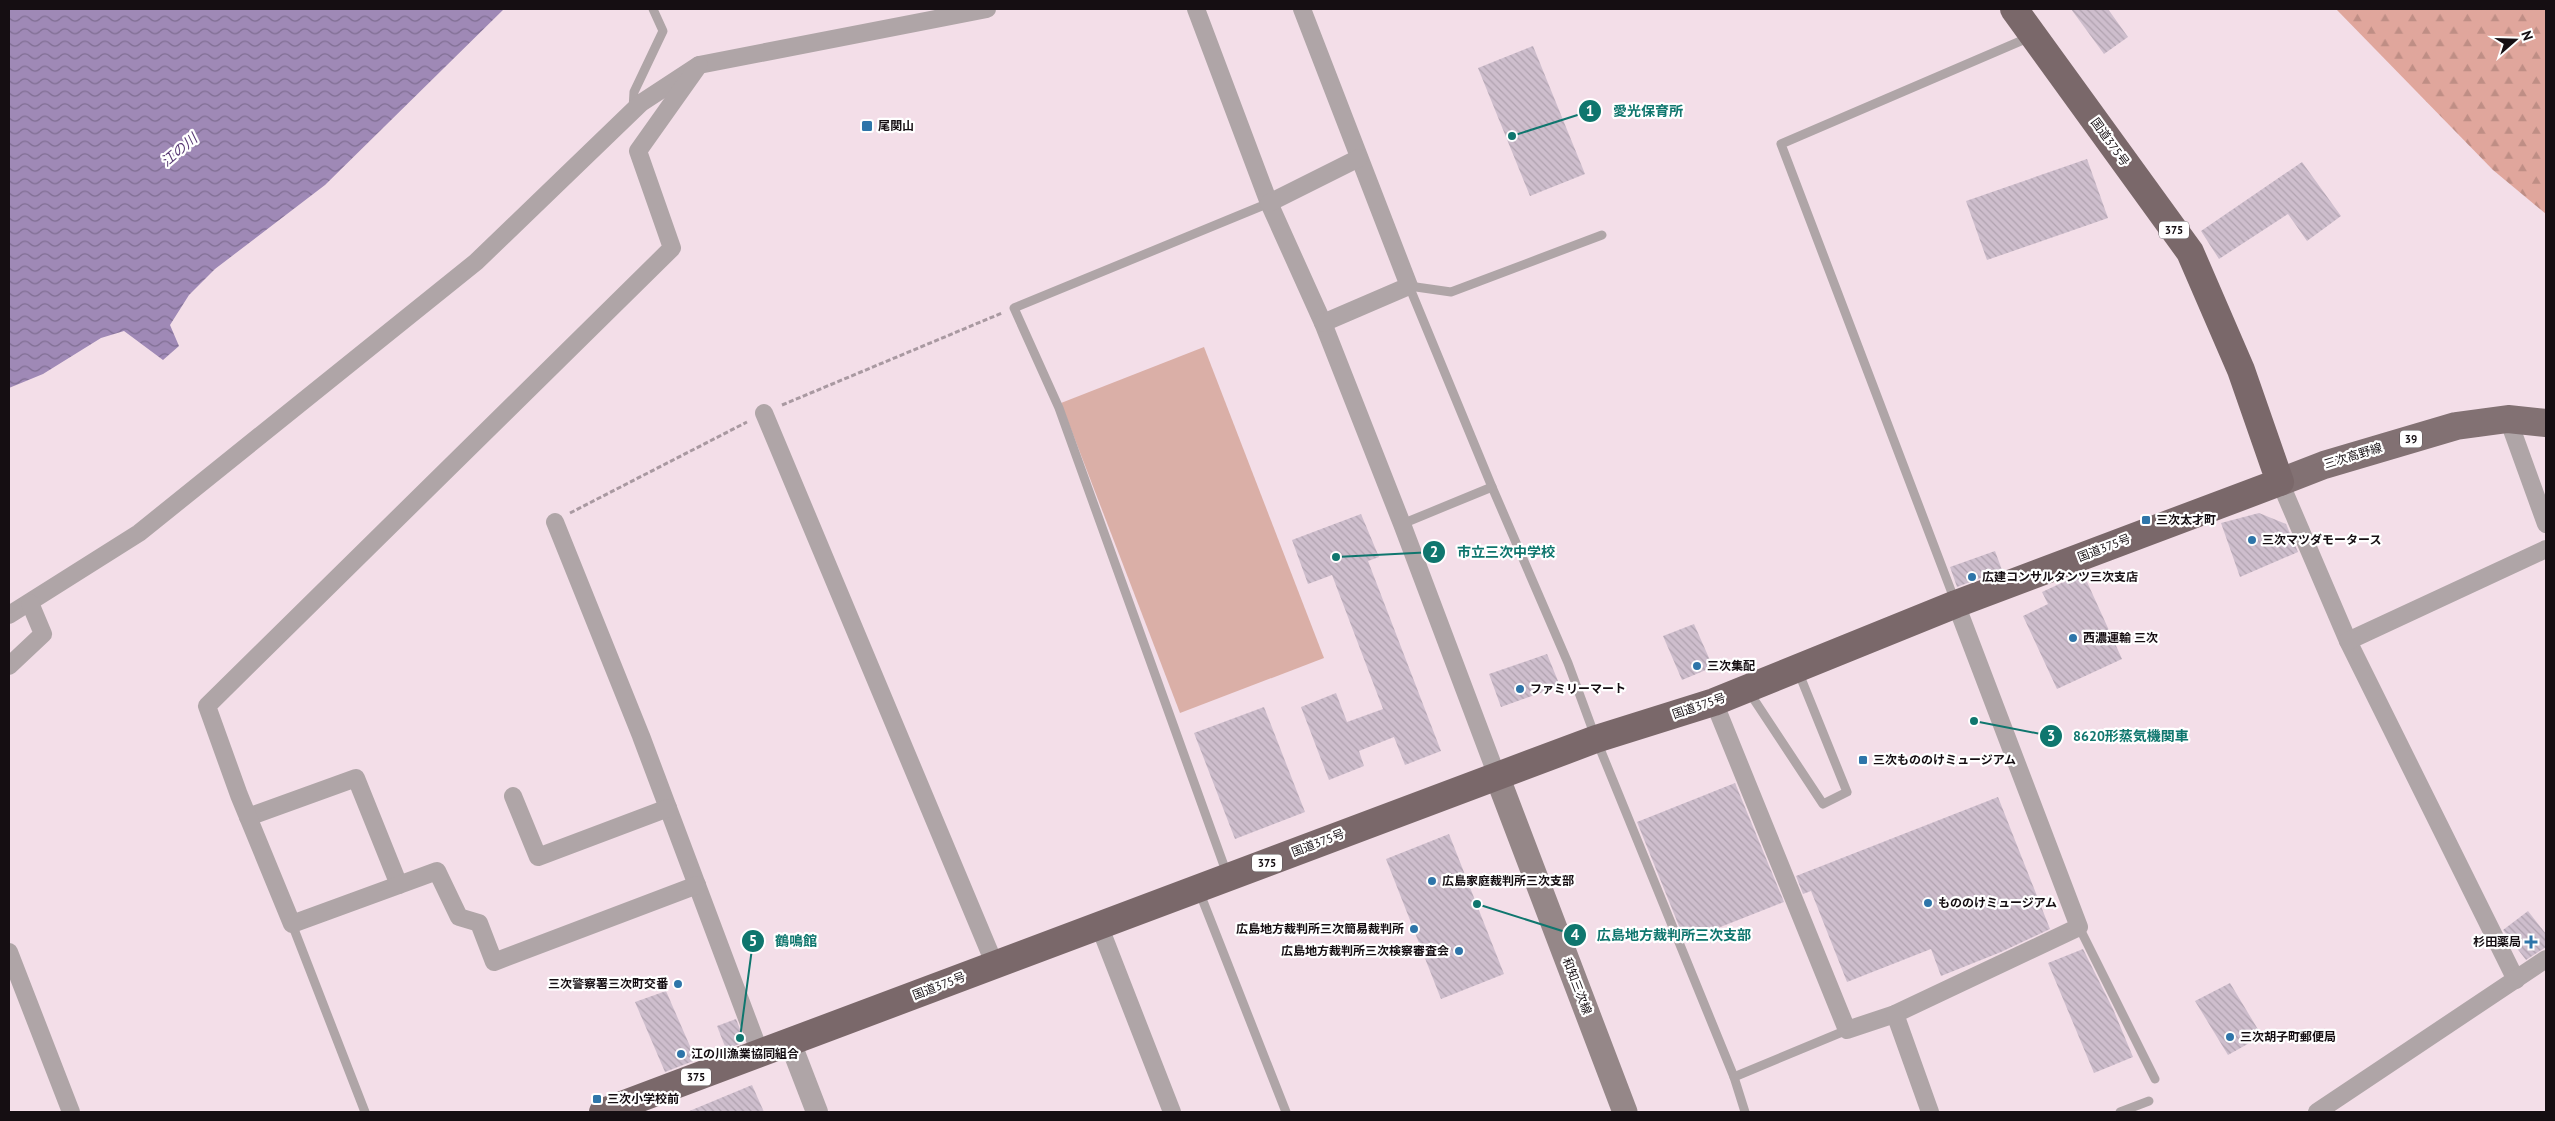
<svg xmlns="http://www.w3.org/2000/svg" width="2555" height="1121" font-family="'PT Sans','Noto Sans JP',sans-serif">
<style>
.forest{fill:url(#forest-firs)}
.garden{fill:#daafa7}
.water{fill:url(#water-waves)}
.building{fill:url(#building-back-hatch)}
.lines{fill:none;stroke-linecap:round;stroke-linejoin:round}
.path{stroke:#a999a1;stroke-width:3;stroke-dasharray:5 2.5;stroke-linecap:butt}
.service{stroke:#afa5a7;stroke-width:9}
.minor{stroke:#afa5a7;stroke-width:18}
.tertiary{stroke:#afa5a7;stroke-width:22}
.secondary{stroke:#958788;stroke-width:25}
.primary{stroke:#827173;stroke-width:28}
.trunk{stroke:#7a686a;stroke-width:28}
.poi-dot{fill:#2e75a9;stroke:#fff;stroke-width:2}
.labels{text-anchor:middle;stroke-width:4.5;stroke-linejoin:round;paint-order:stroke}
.shield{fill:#fff;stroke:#5b5659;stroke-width:1}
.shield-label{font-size:11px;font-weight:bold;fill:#150e12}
.poi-label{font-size:12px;font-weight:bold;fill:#150e12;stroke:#fff;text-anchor:start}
.street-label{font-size:12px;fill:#150e12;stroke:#fff}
.water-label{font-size:14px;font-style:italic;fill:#583974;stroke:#fff}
.leader{fill:none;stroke:#0f766e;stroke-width:2}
.callout-dot{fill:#0f766e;stroke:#fff;stroke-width:2}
.mark-label{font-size:15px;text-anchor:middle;font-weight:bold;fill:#fff}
.callout-label{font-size:14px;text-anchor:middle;font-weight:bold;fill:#0f766e;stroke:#fff;stroke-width:4.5;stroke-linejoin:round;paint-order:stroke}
</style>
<defs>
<pattern id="forest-firs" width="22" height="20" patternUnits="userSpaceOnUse" patternTransform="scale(1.25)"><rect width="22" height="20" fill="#e0a69c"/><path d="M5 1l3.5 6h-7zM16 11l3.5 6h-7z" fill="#bf8e85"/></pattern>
<pattern id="water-waves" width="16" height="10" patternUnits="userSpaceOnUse" patternTransform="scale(1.25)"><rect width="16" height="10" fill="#9f89b6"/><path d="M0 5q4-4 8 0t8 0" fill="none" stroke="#806e93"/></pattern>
<pattern id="building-back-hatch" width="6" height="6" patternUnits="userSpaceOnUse" patternTransform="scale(1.25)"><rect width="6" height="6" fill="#cebecd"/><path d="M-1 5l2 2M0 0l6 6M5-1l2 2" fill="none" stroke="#b0a2af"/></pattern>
</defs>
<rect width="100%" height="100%" fill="#f3dee8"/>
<polygon class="forest" points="2336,9 2546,9 2546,214 2493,170"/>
<polygon class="garden" points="1204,347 1324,658 1180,713 1061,403"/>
<polygon class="water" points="9,9 504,9 325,185 215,269 189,295 170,325 179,346 163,360 124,331 101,338 43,374 9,388"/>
<g class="building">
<polygon points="2071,9 2108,9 2128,37 2104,54"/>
<polygon points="1533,46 1585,174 1530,196 1478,68"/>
<polygon points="2087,159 2108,218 1987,260 1966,201"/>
<polygon points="2302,162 2341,216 2307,241 2288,214 2219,259 2201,231"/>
<polygon points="2259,513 2286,524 2298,552 2240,577 2221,523"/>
<polygon points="1361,514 1379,557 1368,561 1441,751 1405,765 1394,737 1359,751 1364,766 1329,780 1301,707 1336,693 1347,722 1383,709 1332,575 1308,584 1292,540"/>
<polygon points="1995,551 2002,570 1957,587 1950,567"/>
<polygon points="2083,573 2122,659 2057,689 2023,616 2048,604 2042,592"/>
<polygon points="1694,624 1713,667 1682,680 1663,636"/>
<polygon points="1547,654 1560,686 1501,707 1489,674"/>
<polygon points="1264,707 1305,812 1235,839 1194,733"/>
<polygon points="1735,783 1784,902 1685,941 1637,822"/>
<polygon points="1998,797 2050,929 2001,952 1941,976 1931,949 1847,982 1811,891 1803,894 1796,876"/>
<polygon points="1449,834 1504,974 1441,999 1386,859"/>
<polygon points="2528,911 2546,934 2546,947 2526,960 2503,930"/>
<polygon points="2083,949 2113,1009 2133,1057 2094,1073 2048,963"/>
<polygon points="2230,983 2262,1036 2228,1055 2195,1001"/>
<polygon points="666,991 696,1060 665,1072 635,1002"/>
<polygon points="736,1019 745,1042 726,1049 717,1026"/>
<polygon points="752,1085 764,1112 687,1112"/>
</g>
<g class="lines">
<g class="path">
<polyline points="782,405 1002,313"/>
<polyline points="570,513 747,422"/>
</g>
<g class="service">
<polyline points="633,109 634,92 663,31 653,9"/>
<polyline points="1409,286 1492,487 1568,663 1596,739 1734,1077 1745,1112"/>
<polyline points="1409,286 1451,292 1602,235"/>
<polyline points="1402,524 1492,487"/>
<polyline points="1955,601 1781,144 2030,37"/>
<polyline points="1749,692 1823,804 1847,792 1798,671"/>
<polyline points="1227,874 1059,408 1014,308 1269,203"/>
<polyline points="1199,891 1286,1112"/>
<polyline points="292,924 365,1112"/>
<polyline points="2079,927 2155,1079"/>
<polyline points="1734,1077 1847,1030"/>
<polyline points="2120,1112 2149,1101"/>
</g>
<g class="minor">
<polyline points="1196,9 1269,203 1323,323 1402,524 1497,776"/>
<polyline points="1302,9 1409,286 1323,323"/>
<polyline points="1269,203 1359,158"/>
<polyline points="764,413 995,965"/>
<polyline points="2508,419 2546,524"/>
<polyline points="2280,482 2348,641 2516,980"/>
<polyline points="555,522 641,736 760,1053"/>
<polyline points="9,615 139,533 476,262 641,103 699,65 987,9"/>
<polyline points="2348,641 2546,549"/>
<polyline points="9,666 43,634 30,603"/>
<polyline points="1714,702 1847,1030 1895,1014 2079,927 1956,604"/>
<polyline points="513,796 538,857 668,808"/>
<polyline points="248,817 356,778 399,885"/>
<polyline points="697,885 494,962 479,923 459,917 437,871 292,924 239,795 207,706 672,248 638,151 699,65"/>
<polyline points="1099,925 1172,1112"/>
<polyline points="9,952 71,1112"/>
<polyline points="1895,1014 1930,1112"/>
<polyline points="2317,1112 2546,959"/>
</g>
<polyline class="tertiary" points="790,1042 817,1112"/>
<polyline class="secondary" points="1497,776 1625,1112"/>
<polyline class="primary" points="2280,482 2324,465 2456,426 2508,419 2546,423"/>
<polyline class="trunk" points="603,1112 1596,739 1714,702 1956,604 2280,482 2241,370 2190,252 2014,9"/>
</g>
<g class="poi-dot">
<rect x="861" y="120" width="12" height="12" rx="2.5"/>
<rect x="2141" y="515" width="10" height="10" rx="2.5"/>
<circle cx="2252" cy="540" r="5"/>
<circle cx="1972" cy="577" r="5"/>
<circle cx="2073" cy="638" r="5"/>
<circle cx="1697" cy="666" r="5"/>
<circle cx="1520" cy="689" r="5"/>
<rect x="1858" y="755" width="10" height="10" rx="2.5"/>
<circle cx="1432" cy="881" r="5"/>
<circle cx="1928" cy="903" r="5"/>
<circle cx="1414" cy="929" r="5"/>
<path d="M2528.5 934.5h5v5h5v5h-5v5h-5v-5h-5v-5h5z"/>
<circle cx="1459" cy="951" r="5"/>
<circle cx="678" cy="984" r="5"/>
<circle cx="2230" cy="1037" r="5"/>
<circle cx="681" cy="1054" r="5"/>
<rect x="592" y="1094" width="10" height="10" rx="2.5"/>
</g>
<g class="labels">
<g class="shield">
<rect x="2159" y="221.5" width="30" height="17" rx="4"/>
<rect x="2400" y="430.5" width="22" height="17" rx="4"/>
<rect x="1252" y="854.5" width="30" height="17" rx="4"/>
<rect x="681" y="1068.5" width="30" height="17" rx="4"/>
</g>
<g class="shield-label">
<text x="2174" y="234">375</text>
<text x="2411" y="443">39</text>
<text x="1267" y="867">375</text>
<text x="696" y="1081">375</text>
</g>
<g class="poi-label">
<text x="878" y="130">尾関山</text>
<text x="2156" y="524">三次太才町</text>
<text x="2262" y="544">三次マツダモータース</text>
<text x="1982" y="581">広建コンサルタンツ三次支店</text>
<text x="2083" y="642">西濃運輸 三次</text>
<text x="1707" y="670">三次集配</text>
<text x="1530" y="693">ファミリーマート</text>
<text x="1873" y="764">三次もののけミュージアム</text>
<text x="1442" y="885">広島家庭裁判所三次支部</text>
<text x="1938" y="907">もののけミュージアム</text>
<text x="1404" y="933" text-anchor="end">広島地方裁判所三次簡易裁判所</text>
<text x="2521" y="946" text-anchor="end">杉田薬局</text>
<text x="1449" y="955" text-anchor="end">広島地方裁判所三次検察審査会</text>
<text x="668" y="988" text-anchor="end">三次警察署三次町交番</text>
<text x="2240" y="1041">三次胡子町郵便局</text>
<text x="691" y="1058">江の川漁業協同組合</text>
<text x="607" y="1103">三次小学校前</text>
</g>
<g class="street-label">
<text transform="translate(2110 142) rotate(54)" y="4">国道375号</text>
<text transform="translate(2353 456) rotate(-17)" y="4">三次高野線</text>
<text transform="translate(2104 548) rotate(-21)" y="4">国道375号</text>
<text transform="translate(1699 706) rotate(-19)" y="4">国道375号</text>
<text transform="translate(1318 843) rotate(-21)" y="4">国道375号</text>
<text transform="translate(939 986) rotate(-21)" y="4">国道375号</text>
<text transform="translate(1577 986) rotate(69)" y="4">和知三次線</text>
</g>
<g class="water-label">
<text transform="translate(179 150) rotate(-40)" y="5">江の川</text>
</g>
</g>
<path class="leader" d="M1512 136L1590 111M1336 557L1434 552M1974 721L2051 736M1477 904L1575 935M740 1038L753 941"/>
<g class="callout-dot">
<circle cx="1512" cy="136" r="5"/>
<circle cx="1336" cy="557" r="5"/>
<circle cx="1974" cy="721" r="5"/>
<circle cx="1477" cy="904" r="5"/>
<circle cx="740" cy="1038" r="5"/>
<circle cx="1590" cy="111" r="12"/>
<circle cx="1434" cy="552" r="12"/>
<circle cx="2051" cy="736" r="12"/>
<circle cx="1575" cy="935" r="12"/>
<circle cx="753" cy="941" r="12"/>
</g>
<g class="mark-label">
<text x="1590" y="116">1</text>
<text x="1434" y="557">2</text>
<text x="2051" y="741">3</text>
<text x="1575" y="940">4</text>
<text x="753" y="946">5</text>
</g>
<g class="callout-label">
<text x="1648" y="116">愛光保育所</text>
<text x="1506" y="557">市立三次中学校</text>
<text x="2131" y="741">8620形蒸気機関車</text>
<text x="1674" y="940">広島地方裁判所三次支部</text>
<text x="796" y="946">鶴鳴館</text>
</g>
<rect width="2555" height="1121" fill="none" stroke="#150e12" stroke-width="20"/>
<g transform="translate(2515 40) rotate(70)" stroke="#ffffff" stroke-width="4" paint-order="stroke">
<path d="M0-4L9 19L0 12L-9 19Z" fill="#150e12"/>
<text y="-8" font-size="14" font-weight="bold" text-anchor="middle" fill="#150e12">N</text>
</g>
</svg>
